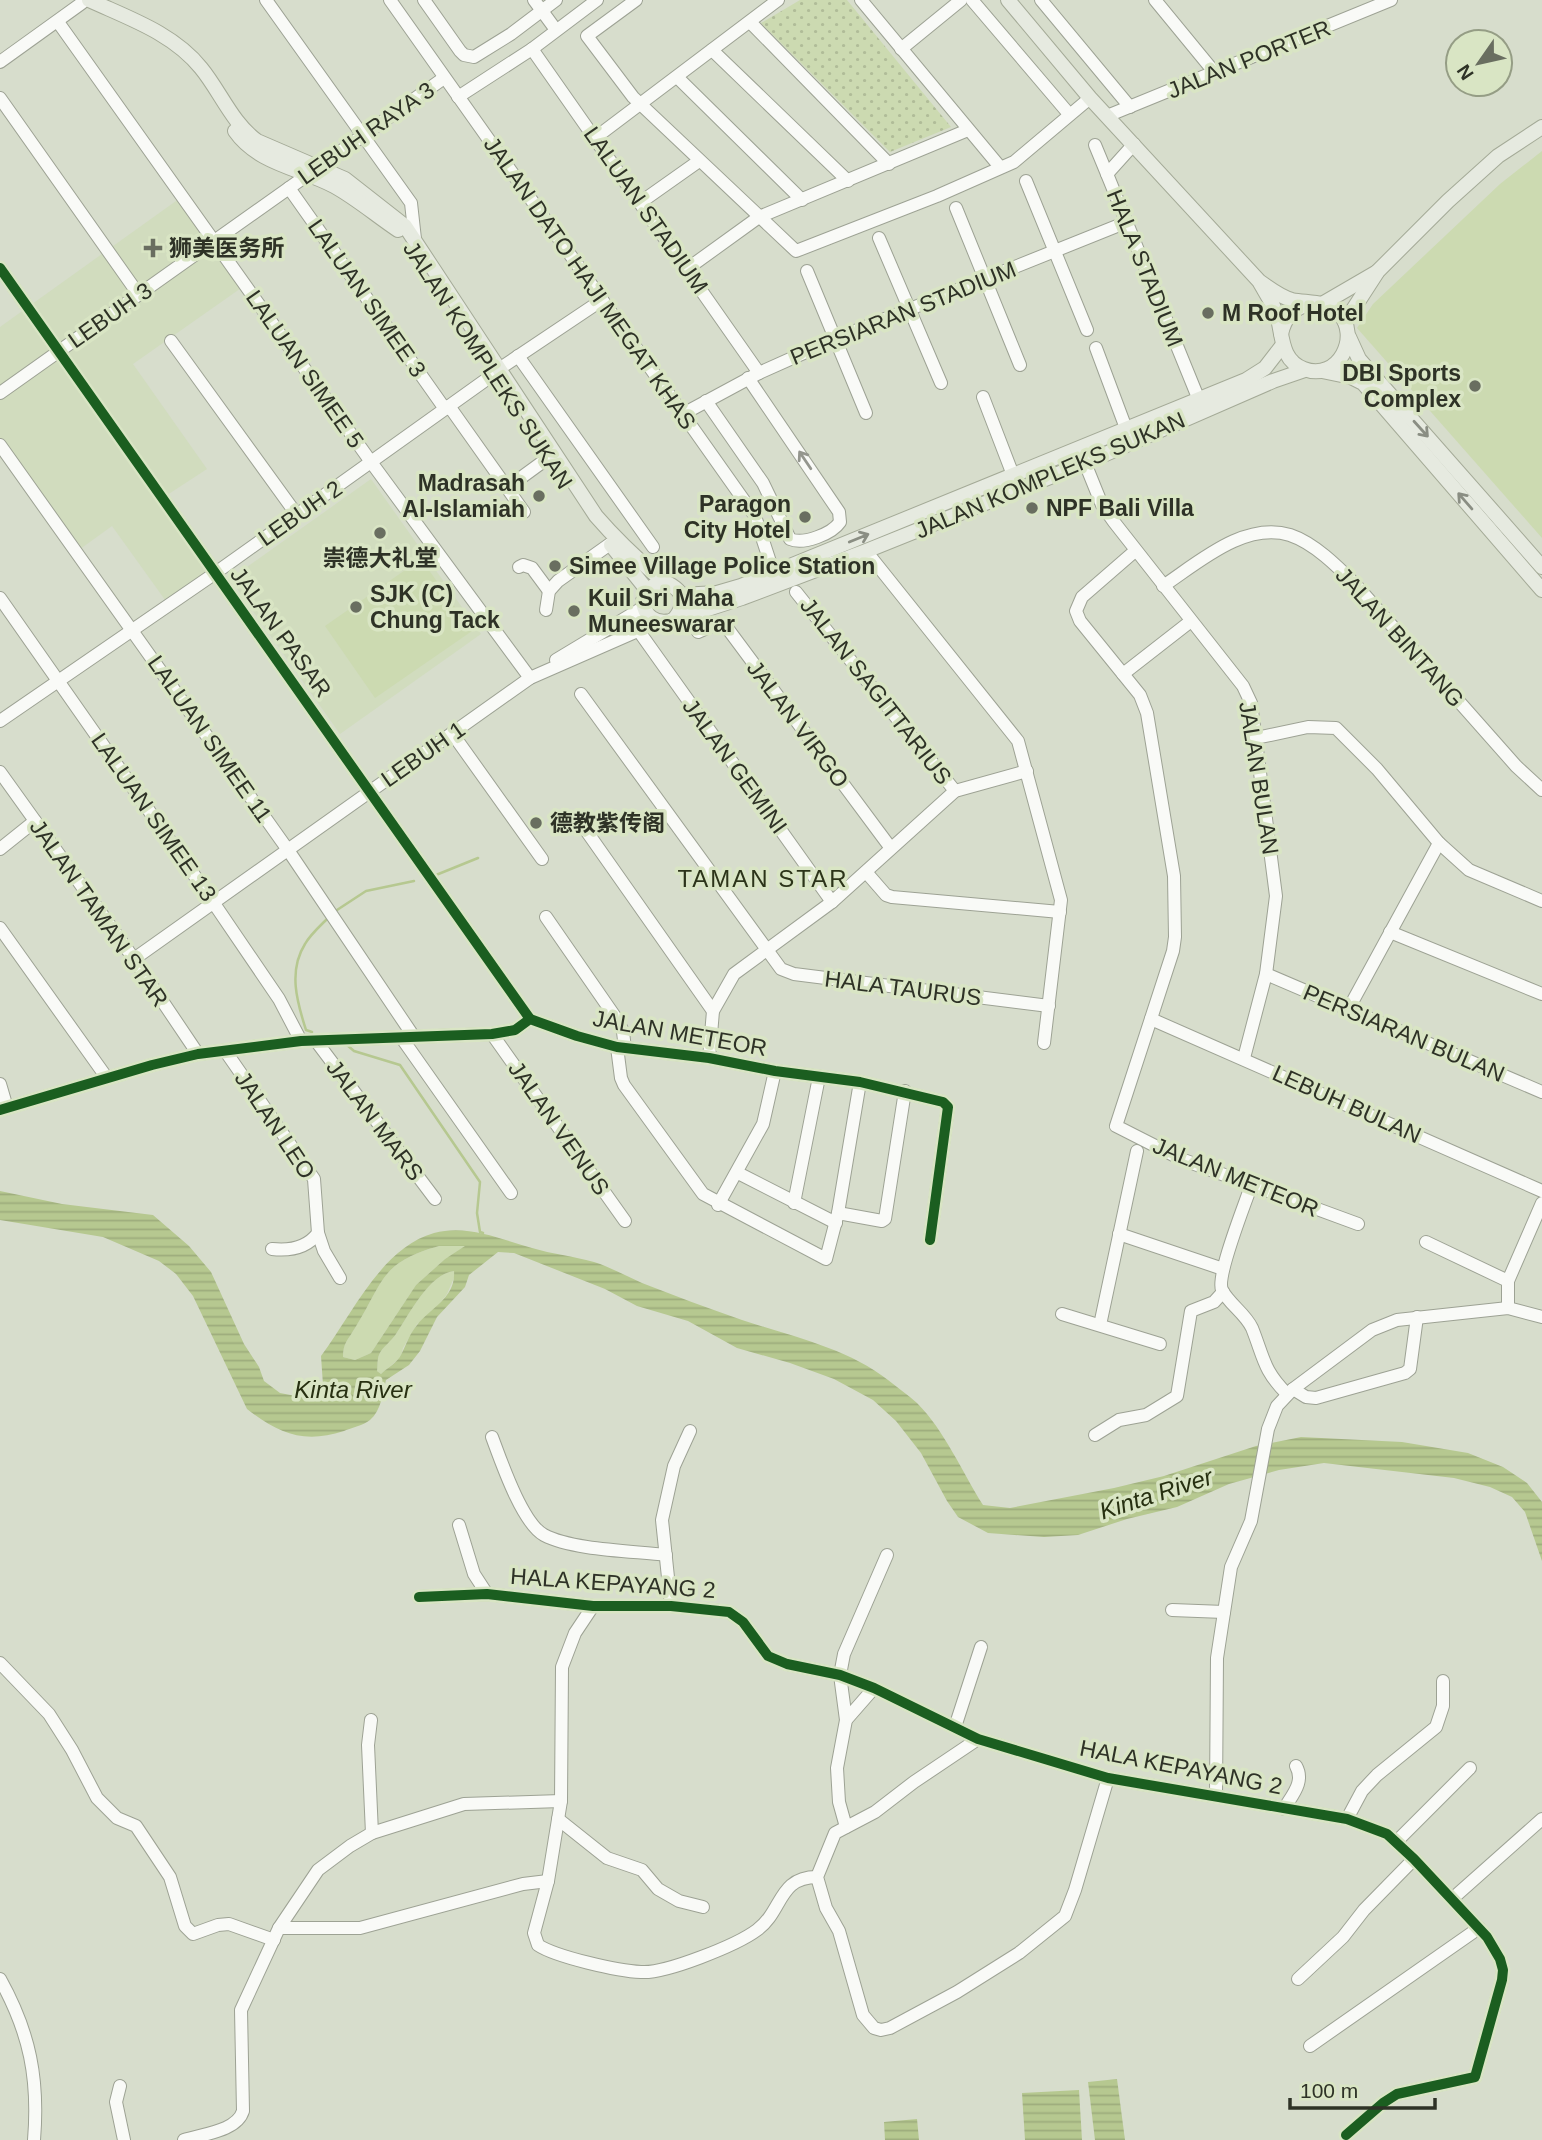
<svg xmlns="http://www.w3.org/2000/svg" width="1542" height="2140" font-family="Helvetica,'Noto Sans SC',sans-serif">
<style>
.built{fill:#d1dcbe}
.grass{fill:#ccdab1}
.park{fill:url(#park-dots)}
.water{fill:url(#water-rules);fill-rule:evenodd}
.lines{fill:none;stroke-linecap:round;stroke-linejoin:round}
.stream{stroke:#b6c890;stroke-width:2.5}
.minor-casing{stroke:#9da294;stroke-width:14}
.major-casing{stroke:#a4aa97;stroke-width:16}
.minor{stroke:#f9faf7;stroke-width:12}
.major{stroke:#e6eae0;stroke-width:14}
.cycleway-casing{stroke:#d9e5c4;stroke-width:15}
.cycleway{stroke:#1b5e20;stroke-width:10}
.oneway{stroke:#8a8e83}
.oneway2{stroke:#94968e}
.poi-dot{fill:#696e60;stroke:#d9e5c4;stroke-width:2.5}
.labels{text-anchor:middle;stroke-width:7;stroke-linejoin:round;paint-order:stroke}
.street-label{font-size:23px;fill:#2e3226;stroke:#d9e5c4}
.poi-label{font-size:23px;font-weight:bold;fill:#2e3226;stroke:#d9e5c4;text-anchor:start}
.neighbourhood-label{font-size:24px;letter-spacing:2px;fill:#2c3419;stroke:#d9e5c4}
.water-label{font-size:24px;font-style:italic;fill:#273011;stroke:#d9e5c4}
</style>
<defs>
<pattern id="park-dots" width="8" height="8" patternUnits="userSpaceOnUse" patternTransform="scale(1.75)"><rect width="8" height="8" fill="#ccdab1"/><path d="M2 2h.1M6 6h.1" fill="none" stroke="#b0bc98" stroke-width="1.8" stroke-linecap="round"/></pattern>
<pattern id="water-rules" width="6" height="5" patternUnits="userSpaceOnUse" patternTransform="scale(1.75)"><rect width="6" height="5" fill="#b6c890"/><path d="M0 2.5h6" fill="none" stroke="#9dac7c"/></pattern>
</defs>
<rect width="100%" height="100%" fill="#d7ddcc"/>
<g class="built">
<polygon points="183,196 244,286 133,364 207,469 161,499 212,574 168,604 112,526 76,552 0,445 0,327"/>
<polygon points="371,479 481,634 340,734 230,579"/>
</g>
<g class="grass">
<polygon points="1542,151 1542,538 1357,328 1373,304 1500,184"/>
<polygon points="421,559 472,631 375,698 325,626"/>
<path d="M439,1246H466L445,1259L416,1285L371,1353L355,1360L343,1357C343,1343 348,1340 355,1328C384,1282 379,1263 439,1246Z"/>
<path d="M454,1271V1278L447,1294L435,1310L417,1324L403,1348L401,1357L381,1374L377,1371C378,1366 377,1359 379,1355C382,1347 392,1341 396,1334C409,1315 429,1274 454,1271Z"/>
</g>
<polygon class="park" points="800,0 847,0 951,127 890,152 761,23"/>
<g class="water">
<path d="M0,1191L62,1204L153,1215L189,1246L211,1272L244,1344L259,1367L264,1381L280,1393L301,1397L323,1385L321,1356C352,1315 381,1248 434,1233C467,1224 500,1239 532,1248C552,1254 573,1256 594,1262C610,1267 626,1276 642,1283C675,1296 708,1308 742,1320C790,1336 847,1348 888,1380C897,1387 908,1395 917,1403C945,1431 962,1472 983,1505L1010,1508L1114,1488L1164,1476L1256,1446L1301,1437L1402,1442L1468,1453L1503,1467L1527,1483L1542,1502V1561L1525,1512L1512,1497L1490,1487L1454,1478L1324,1463L1279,1470L1229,1484L1177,1507L1127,1519L1078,1535L1044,1537L988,1533L958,1517L947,1501L921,1453L896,1421L873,1400L834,1379L790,1363L737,1348L688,1321L637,1306L605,1289L514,1253L498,1252L469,1275L465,1287L437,1317L420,1351L409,1365L386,1380C383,1393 381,1411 370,1420C364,1425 351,1428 344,1431C304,1444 279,1434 247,1409L193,1296L176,1274L159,1261L103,1237L0,1220ZM439,1246H465L445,1259L416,1285L371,1353L355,1360L343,1357C343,1343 348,1340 355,1328C384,1282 379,1263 439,1246ZM454,1271C456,1298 430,1308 417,1325C410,1333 406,1345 401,1355C398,1362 387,1368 381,1374L377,1371C378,1366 377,1359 379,1355C382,1347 392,1341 396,1334C409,1315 429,1274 454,1271Z"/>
<polygon points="1117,2079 1125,2140 1095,2140 1088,2082"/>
<polygon points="1079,2090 1082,2140 1025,2140 1022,2093"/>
<polygon points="917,2119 919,2140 885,2140 884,2122"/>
</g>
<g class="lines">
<g class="stream">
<polyline points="436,875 478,858"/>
<polyline points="337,910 366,891 414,881"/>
<path d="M312,1032L306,1030C297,1002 288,971 305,944C310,935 320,926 327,919"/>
<polyline points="347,1045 354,1051 400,1065 480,1182 477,1213 480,1232 483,1233"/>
</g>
<g class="minor-casing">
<g id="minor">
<polyline points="266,0 411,203 415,239"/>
<polyline points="390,0 755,516 774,574"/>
<polyline points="424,0 460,51 464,55 474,57 511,34 556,0"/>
<polyline points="534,0 556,30"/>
<polyline points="636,0 587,36 633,97 796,251 937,196 1014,162 1090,98"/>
<polyline points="861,0 1000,167"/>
<polyline points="972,0 1069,114"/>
<polyline points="1041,0 1130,107"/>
<polyline points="1155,0 1215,73"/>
<polyline points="58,22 371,462 530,678"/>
<polyline points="750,22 889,164"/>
<polyline points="532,49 759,373"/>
<polyline points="901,49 961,0"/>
<polyline points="712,50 848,181"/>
<polyline points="0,62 82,3"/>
<polyline points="677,77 802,200"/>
<polyline points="458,97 532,49 597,0"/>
<polyline points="0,98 139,295"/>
<polyline points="1107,116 1391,0"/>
<polyline points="595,138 778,0"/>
<polyline points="1134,144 1107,174 1199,400"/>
<polyline points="1095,145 1107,174"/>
<polyline points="1026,181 1087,330"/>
<polyline points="289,188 445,409"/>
<polyline points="641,202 699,161"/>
<polyline points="956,208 1020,365"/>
<polyline points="879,238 941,383"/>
<polyline points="0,268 530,1019"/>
<polyline points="687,269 759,217 968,130"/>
<polyline points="807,271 866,413"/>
<polyline points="171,341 297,515"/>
<polyline points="1096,348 1127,431"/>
<polyline points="518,356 653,547"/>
<polyline points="499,369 602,300"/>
<polyline points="0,393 444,78"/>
<polyline points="983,397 1013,475"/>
<path d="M706,401L763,483L790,539C803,545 832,534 840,522L839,512L748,378"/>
<polyline points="449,406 524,512"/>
<polyline points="683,414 759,373 835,339 1127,222"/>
<polyline points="0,445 288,850 414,1037"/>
<polyline points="1085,463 1102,505 1114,522 1243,686 1251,703 1276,896 1266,974 1244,1058"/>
<polyline points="507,488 548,458"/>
<polyline points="866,551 1018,741 1061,900 1044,1043"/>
<polyline points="1135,551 1082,597 1076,611 1080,621 1140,695 1147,713 1174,876 1175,937 1173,951 1116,1126 1181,1159 1358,1224"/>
<polyline points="519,567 523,565 532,568 549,591"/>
<path d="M1163,586C1198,563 1244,521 1290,535C1314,543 1337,566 1355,584L1516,766L1542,790"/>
<polyline points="796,592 955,791"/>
<polyline points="0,598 213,902 279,999 301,1041"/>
<polyline points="546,610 549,591 558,581 610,544"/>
<polyline points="638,630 832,902"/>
<polyline points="698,632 718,623 725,625 890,847"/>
<polyline points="556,660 644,607"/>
<polyline points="1123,674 1191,621"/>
<polyline points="581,694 781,969 794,974 1049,1006"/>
<polyline points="0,721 214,574 494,374"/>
<polyline points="452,733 542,859"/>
<polyline points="1256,738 1308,727 1336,728 1377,769 1439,843 1469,870 1542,901"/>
<polyline points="0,772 134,959 198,1054"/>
<polyline points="578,819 713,1011"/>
<polyline points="0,849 35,821"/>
<polyline points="866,872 886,895 892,897 1060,912"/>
<polyline points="546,917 618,1021 623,1032 625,1048"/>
<polyline points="0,928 107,1078"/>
<polyline points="1390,932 1542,994"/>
<polyline points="134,959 530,678 658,622"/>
<polyline points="1266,974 1542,1092"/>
<polyline points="1349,1008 1439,843"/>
<polyline points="1151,1019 1542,1191"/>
<polyline points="492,1034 625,1221"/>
<polyline points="401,1037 511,1193"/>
<polyline points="316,1041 435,1199"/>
<polyline points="617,1047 621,1078 624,1085 703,1194 826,1259 838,1213 860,1082"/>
<path d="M226,1052L314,1179L318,1233C307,1248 290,1251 272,1249"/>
<polyline points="709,1058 713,1011 734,974 832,902 955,791 1027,771"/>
<polyline points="0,1084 7,1108"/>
<polyline points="0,1110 152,1065 198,1054 301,1041 492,1034 515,1030 530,1019 577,1036 617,1047 709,1058 775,1071 860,1082 943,1102 948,1107 930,1240"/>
<polyline points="738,1173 836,1223"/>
<path d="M1251,1186C1245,1204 1216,1276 1222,1290C1229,1304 1245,1313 1252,1328C1264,1358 1263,1370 1287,1394"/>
<polyline points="794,1203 819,1077"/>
<polyline points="718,1205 763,1124 775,1071"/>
<polyline points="838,1213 882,1221 885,1219 905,1091"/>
<polyline points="318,1233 324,1251 340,1278"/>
<polyline points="1119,1234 1223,1269"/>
<polyline points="1426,1242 1508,1281"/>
<polyline points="1508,1308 1508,1281 1542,1203"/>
<polyline points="1062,1314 1160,1344"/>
<polyline points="1100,1325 1137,1151"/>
<polyline points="1293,1389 1306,1397 1316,1398 1405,1373 1410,1369 1417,1317"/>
<polyline points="1095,1435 1119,1420 1146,1415 1177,1396 1191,1311 1214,1302 1223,1292"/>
<path d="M492,1437C501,1461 522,1523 544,1535C572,1550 633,1551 666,1555"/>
<polyline points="459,1525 474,1574 487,1594"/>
<polyline points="419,1597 487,1594 593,1606 671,1606 729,1612 743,1622 768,1656 787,1664 840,1675 874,1688 978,1739 1108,1778 1347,1819 1387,1834 1414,1859 1487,1937 1500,1959 1503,1970 1502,1980 1475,2077 1397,2094 1383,2103 1346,2135"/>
<path d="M593,1606L575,1633L562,1667L561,1801L548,1881L534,1933L538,1945C556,1957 618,1971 641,1972C665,1974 737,1945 757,1930C783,1911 778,1877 817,1877"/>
<polyline points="671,1606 662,1520 674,1466 690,1431"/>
<polyline points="1172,1610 1224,1612"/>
<polyline points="0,1663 49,1714 72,1750 97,1798 117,1818 136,1826 170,1877 185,1926 193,1934 218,1925 229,1924 274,1940"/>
<polyline points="371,1720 368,1745 372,1833"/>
<polyline points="846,1720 840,1675 844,1654 887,1555"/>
<polyline points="955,1727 981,1647"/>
<polyline points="978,1739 914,1782 875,1812 835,1833 817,1877 826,1908 839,1931 863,2015 874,2028 881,2030 890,2028 957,1992 1019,1953 1065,1916 1075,1890 1108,1778"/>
<polyline points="1216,1796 1217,1658 1231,1567 1251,1521 1268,1429 1277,1406 1293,1389 1372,1330 1397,1320 1508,1308 1542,1317"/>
<path d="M1284,1809C1292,1795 1305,1782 1296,1766"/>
<polyline points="558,1819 607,1858 642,1870 658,1889 679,1901 703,1907"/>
<polyline points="1347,1819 1362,1791 1377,1775 1436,1727 1443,1706 1443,1681"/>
<polyline points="846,1827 839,1802 837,1768 846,1720 874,1688"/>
<polyline points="1396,1842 1470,1768"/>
<polyline points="1452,1899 1542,1819"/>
<polyline points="279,1928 360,1928 523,1884 548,1881"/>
<path d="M0,1979C30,2033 39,2079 34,2140"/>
<polyline points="1298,1979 1343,1937 1364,1910 1414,1859"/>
<polyline points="1310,2046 1479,1928"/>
<polyline points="120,2086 116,2102 124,2140"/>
<path d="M184,2140C203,2134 237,2131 243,2111L241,2010L279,1928L318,1870L350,1846L372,1833L464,1804L561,1801"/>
</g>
</g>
<g class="major-casing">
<g id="major">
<path d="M89,0C128,18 173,33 201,68C220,91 232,123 257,141L345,179L405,226L596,516C615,538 636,558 658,577C665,583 675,585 680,593C684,602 681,611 675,618"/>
<path d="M1008,0L1090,98L1259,281C1265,292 1273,303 1277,315C1283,335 1280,360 1304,369C1338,382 1362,336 1338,312C1326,301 1307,303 1292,300C1280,297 1269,288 1259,281"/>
<path d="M235,131C258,164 300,168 334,186C356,198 377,216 398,230"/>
<polyline points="1322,304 1377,272"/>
<polyline points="1345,322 1378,271 1448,201 1498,156 1542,127"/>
<path d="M1281,334C1285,316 1294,308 1311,303"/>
<polyline points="1349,337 1359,359 1372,374 1542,567"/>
<polyline points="1322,371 1351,377 1363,383 1542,590"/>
<polyline points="611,545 647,590"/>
<path d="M655,585L647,590L643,601C644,616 655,624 670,621L742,598L866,551L1085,463L1273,381L1305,370"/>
<polyline points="681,595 717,593 741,586 1246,380 1265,368 1282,346"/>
</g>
</g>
<use href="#minor" class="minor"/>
<use href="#major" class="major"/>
<g class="cycleway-casing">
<g id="cycleway">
<polyline points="0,268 530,1019"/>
<polyline points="0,1110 152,1065 198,1054 301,1041 492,1034 515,1030 530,1019 577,1036 617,1047 709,1058 775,1071 860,1082 943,1102 948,1107 930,1240"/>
<polyline points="419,1597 487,1594 593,1606 671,1606 729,1612 743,1622 768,1656 787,1664 840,1675 874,1688 978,1739 1108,1778 1347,1819 1387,1834 1414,1859 1487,1937 1500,1959 1503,1970 1502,1980 1475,2077 1397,2094 1383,2103 1346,2135"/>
</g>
</g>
<use href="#cycleway" class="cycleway"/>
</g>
<defs><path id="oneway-shaft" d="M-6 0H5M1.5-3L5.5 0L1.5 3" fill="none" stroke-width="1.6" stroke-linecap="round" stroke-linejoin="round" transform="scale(1.75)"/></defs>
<g class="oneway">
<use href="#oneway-shaft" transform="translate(1421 429) rotate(48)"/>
<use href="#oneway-shaft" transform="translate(1465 501) rotate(-131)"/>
<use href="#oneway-shaft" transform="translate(859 538) rotate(-22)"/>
</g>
<use class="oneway2" href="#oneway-shaft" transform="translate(805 460) rotate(-124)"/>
<g class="poi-dot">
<path d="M149.5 237.5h7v7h7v7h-7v7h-7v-7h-7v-7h7z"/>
<circle cx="1208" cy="313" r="7"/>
<circle cx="1475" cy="386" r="7"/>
<circle cx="539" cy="496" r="7"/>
<circle cx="1032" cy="508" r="7"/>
<circle cx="805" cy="517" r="7"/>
<circle cx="380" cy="533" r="7"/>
<circle cx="555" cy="566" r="7"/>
<circle cx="356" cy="607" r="7"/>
<circle cx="574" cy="611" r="7"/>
<circle cx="536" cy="823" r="7"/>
</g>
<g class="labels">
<g class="street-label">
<text transform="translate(1249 59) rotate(-22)" y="8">JALAN PORTER</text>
<text transform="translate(366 133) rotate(-35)" y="8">LEBUH RAYA 3</text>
<text transform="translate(646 210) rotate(55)" y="8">LALUAN STADIUM</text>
<text transform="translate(1145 268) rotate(68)" y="8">HALA STADIUM</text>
<text transform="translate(590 283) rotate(55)" y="8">JALAN DATO HAJI MEGAT KHAS</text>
<text transform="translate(367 298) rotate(55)" y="8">LALUAN SIMEE 3</text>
<text transform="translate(903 313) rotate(-22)" y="8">PERSIARAN STADIUM</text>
<text transform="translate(110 315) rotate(-35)" y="8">LEBUH 3</text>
<text transform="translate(488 365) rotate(57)" y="8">JALAN KOMPLEKS SUKAN</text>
<text transform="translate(305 369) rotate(55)" y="8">LALUAN SIMEE 5</text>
<text transform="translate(1050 475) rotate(-23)" y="8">JALAN KOMPLEKS SUKAN</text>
<text transform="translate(300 513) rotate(-35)" y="8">LEBUH 2</text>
<text transform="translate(281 632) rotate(54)" y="8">JALAN PASAR</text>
<text transform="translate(1400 637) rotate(48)" y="8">JALAN BINTANG</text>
<text transform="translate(876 691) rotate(52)" y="8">JALAN SAGITTARIUS</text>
<text transform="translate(798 724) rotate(53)" y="8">JALAN VIRGO</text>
<text transform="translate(210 739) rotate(55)" y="8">LALUAN SIMEE 11</text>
<text transform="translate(423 754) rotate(-35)" y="8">LEBUH 1</text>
<text transform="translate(735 766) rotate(54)" y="8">JALAN GEMINI</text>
<text transform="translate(1259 778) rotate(81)" y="8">JALAN BULAN</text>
<text transform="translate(154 817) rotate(55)" y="8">LALUAN SIMEE 13</text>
<text transform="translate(99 913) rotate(55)" y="8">JALAN TAMAN STAR</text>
<text transform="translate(903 988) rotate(7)" y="8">HALA TAURUS</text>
<text transform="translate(680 1033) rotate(10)" y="8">JALAN METEOR</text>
<text transform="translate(1404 1033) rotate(23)" y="8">PERSIARAN BULAN</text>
<text transform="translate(1347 1104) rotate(24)" y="8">LEBUH BULAN</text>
<text transform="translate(375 1120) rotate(53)" y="8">JALAN MARS</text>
<text transform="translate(275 1125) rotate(56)" y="8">JALAN LEO</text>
<text transform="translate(559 1128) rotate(55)" y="8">JALAN VENUS</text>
<text transform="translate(1236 1177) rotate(22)" y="8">JALAN METEOR</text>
<text transform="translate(613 1583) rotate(4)" y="8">HALA KEPAYANG 2</text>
<text transform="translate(1181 1767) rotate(11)" y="8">HALA KEPAYANG 2</text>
</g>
<g class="poi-label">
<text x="169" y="256">狮美医务所</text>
<text x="1222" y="321">M Roof Hotel</text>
<text x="1461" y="381" text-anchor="end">DBI Sports<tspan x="1461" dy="26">Complex</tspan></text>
<text x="525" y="491" text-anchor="end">Madrasah<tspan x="525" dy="26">Al-Islamiah</tspan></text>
<text x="791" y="512" text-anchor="end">Paragon<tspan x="791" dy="26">City Hotel</tspan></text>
<text x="1046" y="516">NPF Bali Villa</text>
<text x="380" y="566" text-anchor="middle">崇德大礼堂</text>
<text x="569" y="574">Simee Village Police Station</text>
<text x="370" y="602">SJK (C)<tspan x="370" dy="26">Chung Tack</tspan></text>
<text x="588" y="606">Kuil Sri Maha<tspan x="588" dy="26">Muneeswarar</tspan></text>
<text x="550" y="831">德教紫传阁</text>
</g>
<g class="neighbourhood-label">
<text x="763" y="887">TAMAN STAR</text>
</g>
<g class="water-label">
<text x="353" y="1398">Kinta River</text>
<text transform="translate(1156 1494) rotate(-18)" y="8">Kinta River</text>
</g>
</g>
<g transform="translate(1479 63) rotate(236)"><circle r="33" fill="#d9e5c4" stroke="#959d85" stroke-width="2"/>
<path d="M0-5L12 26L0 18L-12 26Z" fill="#696e60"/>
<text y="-10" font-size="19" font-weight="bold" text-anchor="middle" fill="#2e3226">N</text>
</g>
<path d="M1290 2098v10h145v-10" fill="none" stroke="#2e3226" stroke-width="3.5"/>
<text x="1300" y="2098" font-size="21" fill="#2e3226" stroke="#d9e5c4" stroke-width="5" paint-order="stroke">100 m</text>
</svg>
